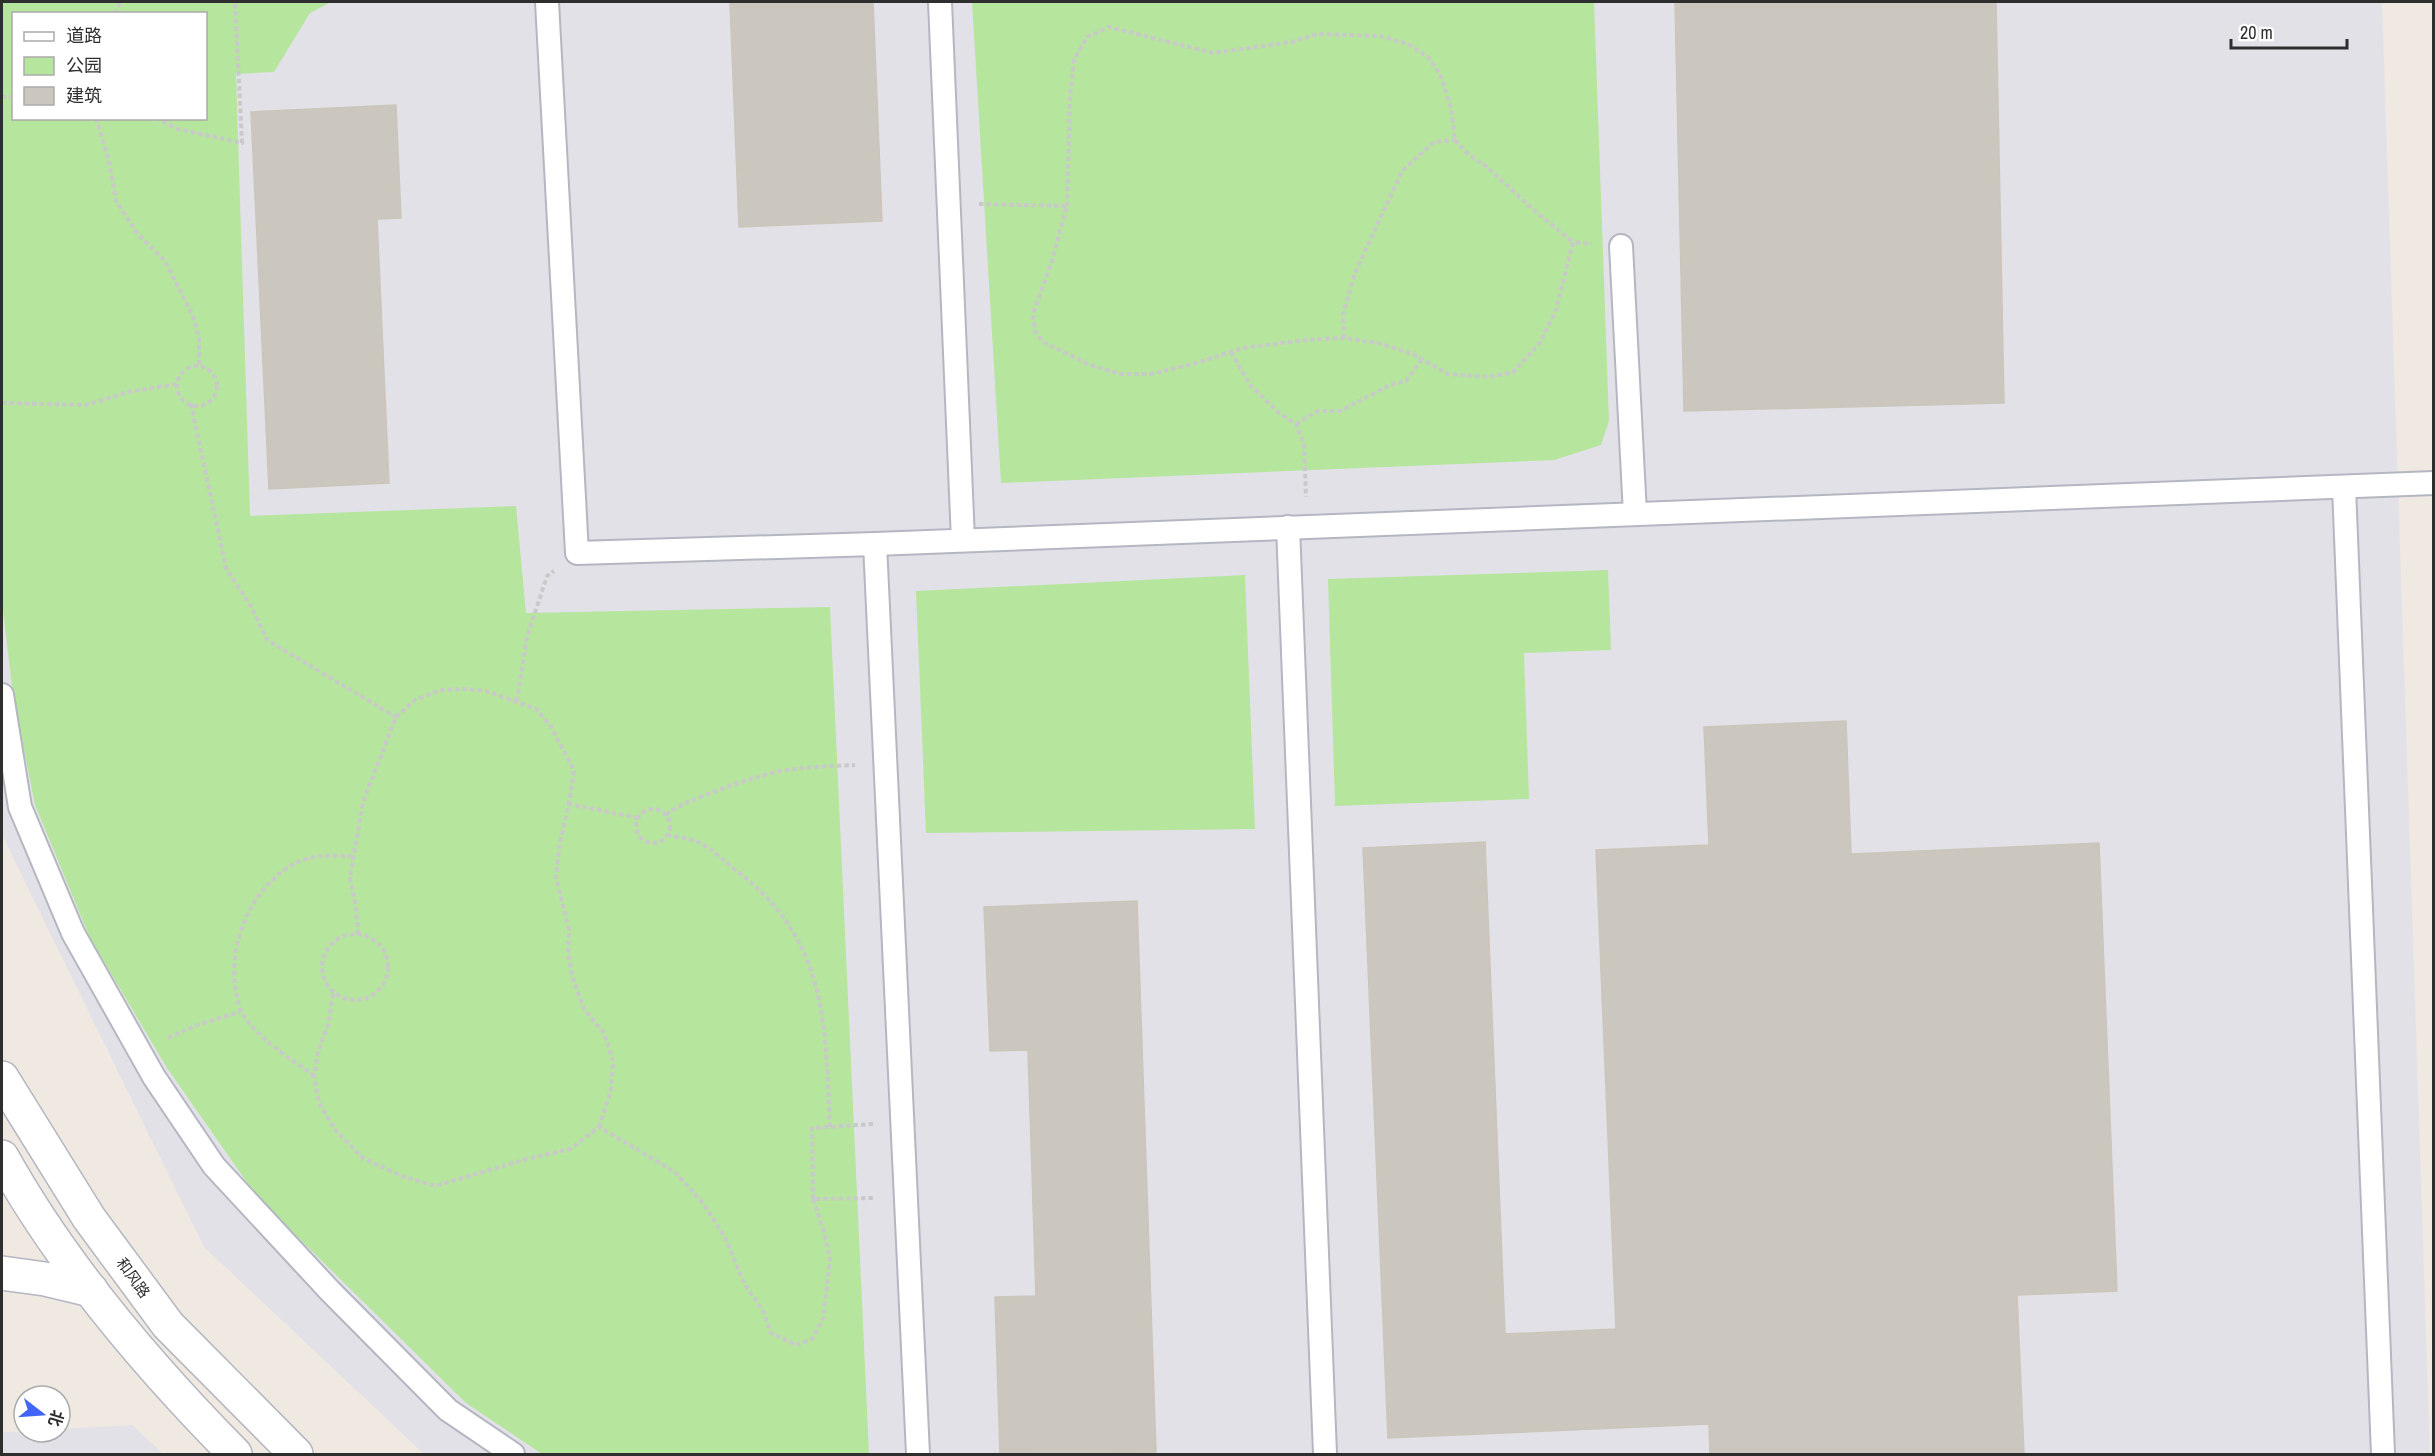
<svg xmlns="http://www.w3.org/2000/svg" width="2435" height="1456" font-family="'Archivo Narrow','Noto Sans SC',sans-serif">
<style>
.industrial{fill:#e3e1e8;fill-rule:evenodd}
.green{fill:#b6e59e;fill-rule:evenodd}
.building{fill:#cbc7bf;stroke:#cbc5ba;stroke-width:1.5}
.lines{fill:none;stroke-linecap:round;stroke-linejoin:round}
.lane-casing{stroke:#b4b7c1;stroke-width:26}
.secondary-casing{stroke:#b4b7c1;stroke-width:36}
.path{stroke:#c9c9c9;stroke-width:4;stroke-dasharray:4.5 3;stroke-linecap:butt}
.lane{stroke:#fff;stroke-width:22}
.secondary{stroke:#fff;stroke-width:33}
.labels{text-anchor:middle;stroke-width:6;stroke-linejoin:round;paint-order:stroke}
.street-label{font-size:15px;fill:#2e2e2e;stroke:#fff}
</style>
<rect width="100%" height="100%" fill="#efe9e1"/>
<g class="industrial">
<path d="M2,2H2382L2430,1454H424L204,1247L2,835ZM14,14H206V118H14Z"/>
<polygon points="132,1425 163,1454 2,1454 2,1432 60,1432 60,1429"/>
</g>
<g class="green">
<path d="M2,2H331L310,13L274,72L236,74L250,516L516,506L526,613L830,607L869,1454H542L466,1403L258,1198L167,1068L90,938L35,805L13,694L2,602ZM14,14H206V118H14Z"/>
<polygon points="972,2 1594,2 1609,421 1601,445 1554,460 1001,483"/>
<polygon points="1608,570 1611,650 1524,653 1529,799 1335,806 1328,579"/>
<polygon points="1245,575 1255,829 926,833 916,591"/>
</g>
<g class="building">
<polygon points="730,2 873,2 882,221 739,227"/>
<polygon points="1675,2 1996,2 2004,403 1684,411"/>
<polygon points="396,105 401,218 377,219 389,483 269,489 251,112"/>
<polygon points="1846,721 1851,854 2099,843 2117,1291 2017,1295 2024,1454 1710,1454 1709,1424 1388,1438 1363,848 1485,842 1505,1334 1616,1329 1596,850 1709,845 1704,727"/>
<polygon points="1137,901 1156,1452 1000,1454 995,1297 1036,1296 1028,1050 990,1051 984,907"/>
</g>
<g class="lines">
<g class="lane-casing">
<g id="lane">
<polyline points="547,2 577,553 875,544 2434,483"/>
<polyline points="940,2 963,540"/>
<polyline points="1621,246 1635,514"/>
<polyline points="2344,487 2383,1454"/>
<polyline points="1288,527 1325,1454"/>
<polyline points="875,544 918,1454"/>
<polyline points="2,695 20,807 73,933 154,1077 214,1166 330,1291 448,1410 513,1454"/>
</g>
</g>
<g class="secondary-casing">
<g id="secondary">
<polyline points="2,1078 89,1218 168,1325 296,1454"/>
<path d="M2,1157C62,1265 149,1367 235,1454"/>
<polyline points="2,1273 45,1279 91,1290"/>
</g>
</g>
<g class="path">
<polyline points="115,14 120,2"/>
<polyline points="2,97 14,97"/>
<polyline points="96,118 109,161 116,201 137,233 165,261 193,316 199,338 199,366"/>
<polyline points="156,118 178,129 242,143 235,2"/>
<polyline points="979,204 1067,206 1051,264 1033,314 1035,331 1043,342 1090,365 1120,374 1150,374 1193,364 1243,348 1305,340 1344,338 1378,343 1413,354 1448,374 1489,377 1513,372 1540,343 1556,310 1573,242 1592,244"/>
<polyline points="1067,206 1070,97 1074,60 1087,37 1109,27 1213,53 1292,42 1317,34 1380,36 1408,44 1428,57 1440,74 1451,108 1455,140 1468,154 1487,167 1535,211 1573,242"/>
<polyline points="1344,338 1343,314 1355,273 1402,171 1434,142 1455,140"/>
<polyline points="1231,352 1250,385 1279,413 1296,424 1304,445 1306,497"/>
<circle cx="197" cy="386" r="20"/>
<polyline points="2,403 86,405 128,392 177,384"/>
<polyline points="191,404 226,568 252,608 267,640 396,717"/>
<polyline points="1296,424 1318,411 1340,411 1390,385 1406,381 1422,359"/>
<polyline points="517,701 527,637 547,576 554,571"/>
<circle cx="653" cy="826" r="17"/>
<path d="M666,815C680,801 759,775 781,771C806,767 830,766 855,765"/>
<path d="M667,835C677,837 689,838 698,842C712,848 726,863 738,872C828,941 825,1024 830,1127"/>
<circle cx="355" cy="967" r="33"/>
<polyline points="358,934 356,906 350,878 363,802 396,717 415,700 440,690 464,689 486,691 536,709 550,725 574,770 569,804"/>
<polyline points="333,994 328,1025 318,1052 314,1076 319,1103 336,1131 363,1158 401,1176 435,1186 527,1159 570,1149 599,1127 675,1172 703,1203 725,1237 744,1283 763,1311 771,1333 796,1345 812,1339 823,1319 830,1259 824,1232 813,1199"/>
<polyline points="168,1038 200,1024 240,1012"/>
<path d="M314,1076C290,1058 258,1039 242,1013C239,1008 238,1001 237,996C225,947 252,882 300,861C317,854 336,856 354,856"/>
<polyline points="873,1124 812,1128 813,1199 875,1198"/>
<polyline points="599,1127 611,1090 613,1061 604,1033 584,1009 573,979 568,953 569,930 556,877 560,842 569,804 638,818"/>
</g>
<use href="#lane" class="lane"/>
<use href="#secondary" class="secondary"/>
</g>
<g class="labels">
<g class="street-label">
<text transform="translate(133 1278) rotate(54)" y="5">和风路</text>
</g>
</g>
<rect width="2435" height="1456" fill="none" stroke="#2e2e2e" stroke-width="6"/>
<rect x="12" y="12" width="195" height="108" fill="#ffffff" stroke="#ababab" stroke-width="1.5"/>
<rect x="24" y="32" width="30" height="9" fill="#ffffff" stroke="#ababab" stroke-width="1.5"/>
<text x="66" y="42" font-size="18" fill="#2e2e2e">道路</text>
<rect x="24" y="57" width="30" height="18" fill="#b6e59e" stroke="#ababab" stroke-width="1.5"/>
<text x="66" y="72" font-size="18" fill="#2e2e2e">公园</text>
<rect x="24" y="87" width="30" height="18" fill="#cbc7bf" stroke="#ababab" stroke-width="1.5"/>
<text x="66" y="102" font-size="18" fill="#2e2e2e">建筑</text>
<g transform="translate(42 1414) rotate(107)"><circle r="28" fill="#ffffff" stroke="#ababab" stroke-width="1.5"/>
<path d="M0-4.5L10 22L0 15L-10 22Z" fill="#4264fb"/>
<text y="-9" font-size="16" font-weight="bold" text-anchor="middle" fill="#2e2e2e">北</text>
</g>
<path d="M2231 39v9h116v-9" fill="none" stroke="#2e2e2e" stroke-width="3"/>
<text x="2240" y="39" font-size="18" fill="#2e2e2e" stroke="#ffffff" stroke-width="4.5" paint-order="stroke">20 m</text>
</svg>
